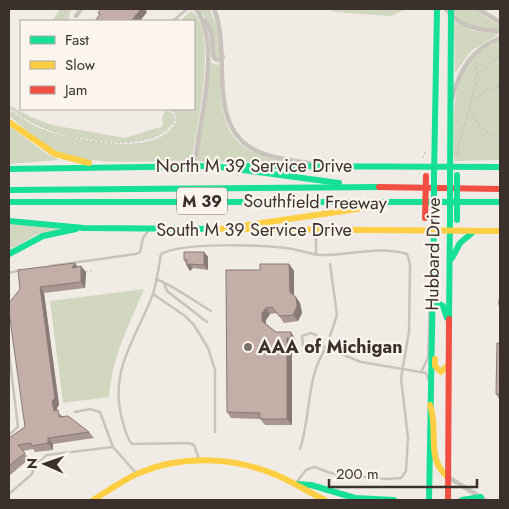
<svg xmlns="http://www.w3.org/2000/svg" width="509" height="509" font-family="Jost,sans-serif">
<style>
.green{fill:#d1d6bf}
.lines{fill:none;stroke-linecap:round;stroke-linejoin:round}
.path{stroke:#c2bbb6;stroke-width:1;stroke-dasharray:2.5 2.5;stroke-linecap:butt}
.lane{stroke:#c9c3be;stroke-width:2.5}
.street{stroke:#c9c3be;stroke-width:4.5}
.fast{stroke:#16e098;stroke-width:6}
.slow{stroke:#ffcf43;stroke-width:6}
.jam{stroke:#f24e42;stroke-width:6}
.fast-bridge{stroke:#16e098;stroke-width:6}
.jam-bridge{stroke:#f24e42;stroke-width:6}
.wall{fill:#a89690}
.shaded-wall{fill:#887a75}
.building{fill:#c3afa7;stroke:#887a75}
.poi-dot{fill:#7a716c;stroke:#fbf5ee;stroke-width:2}
.labels{text-anchor:middle;stroke-width:4.5;stroke-linejoin:round;paint-order:stroke}
.shield{fill:#fbf5ee;stroke:#756b66;stroke-width:1}
.shield-label{font-size:16px;font-weight:bold;fill:#3b302b}
.street-label{font-size:18px;fill:#3b302b;stroke:#fbf5ee}
.poi-label{font-size:18px;font-weight:bold;fill:#3b302b;stroke:#fbf5ee;text-anchor:start}
</style>
<rect width="100%" height="100%" fill="#f0ebe5"/>
<g class="green">
<polygon points="60,9 71,10 68,21 52,21"/>
<path d="M198,9H209C217,23 222,41 219,57H215L208,22Z"/>
<polygon points="330,9 406,9 391,16 334,12"/>
<path d="M453,9H474L487,18L500,25V29C479,29 471,28 453,15Z"/>
<path d="M191,11C219,25 197,128 193,154L187,162C147,159 93,168 56,151C39,142 24,128 9,116V110C20,117 30,124 42,129C73,140 158,159 176,122V114L170,109H194V21L181,20Z"/>
<polygon points="454,22 472,31 497,33 497,35 471,51 455,73"/>
<path d="M500,40V160L454,161C454,112 447,63 500,40Z"/>
<path d="M211,63L220,65C220,98 219,139 256,153C265,156 276,158 286,160L263,163L194,161Z"/>
<path d="M9,105L31,117L52,125L125,138L163,126L162,117L166,110L164,109L173,114L175,120C154,156 77,140 46,129C32,123 21,116 9,108Z"/>
<polygon points="9,126 47,154 59,160 9,164"/>
<polygon points="9,224 73,228 36,235 9,250"/>
<path d="M144,289C129,325 112,357 109,397L63,403L50,301Z"/>
</g>
<g class="lines">
<g class="path">
<polyline points="58,21 67,9"/>
<polyline points="475,62 477,73 475,80"/>
<polyline points="500,77 498,85 500,94"/>
<polyline points="471,102 483,92 500,85"/>
<path d="M470,106C475,123 483,132 500,138"/>
<path d="M9,109C46,134 104,151 148,139C159,136 172,131 176,120L175,115L168,109"/>
<polyline points="455,153 458,153 458,160"/>
<path d="M458,153C459,140 462,131 466,119C475,90 473,75 500,55"/>
<polyline points="423,158 424,153 426,153"/>
<polyline points="85,272 92,271"/>
</g>
<g class="lane">
<polyline points="173,21 187,9"/>
<polyline points="316,254 316,231"/>
<polyline points="330,264 337,315 326,348 361,362 426,373 429,381"/>
<polyline points="50,266 136,254 140,252 143,238 148,231"/>
<polyline points="9,273 20,270"/>
<path d="M156,279C176,287 192,300 211,311"/>
<polyline points="164,283 167,291 207,322"/>
<polyline points="153,294 185,316 194,325 208,348 215,370 215,432"/>
<polyline points="9,353 18,427 9,435"/>
<polyline points="421,372 428,358 430,298"/>
<polyline points="75,412 90,409 100,412 113,447 136,473"/>
<path d="M300,449C311,417 306,377 326,348L319,345L316,335L311,333L302,336L303,346C309,350 313,349 319,345"/>
<path d="M199,459L194,445L189,443L132,444C127,438 125,431 123,423C108,374 133,343 151,299C157,286 158,269 161,254C182,242 260,245 286,248C298,249 308,254 320,255C348,256 379,245 407,254L410,264L409,332L401,378L408,438L406,471L401,478L386,479L334,474L314,467L306,470L296,483"/>
<polyline points="9,494 32,474 35,464 47,455 113,447"/>
</g>
<g class="street">
<path d="M214,9C233,54 203,128 259,152C276,159 297,161 315,164"/>
<path d="M446,9C460,28 478,30 500,31"/>
<polyline points="478,9 500,22"/>
<polyline points="76,16 81,9"/>
<path d="M205,21C215,32 211,45 214,58L217,60L223,57"/>
<path d="M452,98C460,70 471,49 500,38"/>
<path d="M185,166L192,161L196,155C201,114 221,43 196,9"/>
<polyline points="448,477 485,500"/>
</g>
<g class="fast">
<polyline points="214,166 339,183"/>
<polyline points="242,166 500,167"/>
<polyline points="9,169 214,166"/>
<polyline points="434,176 437,9"/>
<polyline points="450,176 451,9"/>
<polyline points="9,190 379,187"/>
<polyline points="9,202 500,202"/>
<polyline points="9,221 84,228 221,229"/>
<polyline points="9,254 43,236 76,229"/>
<polyline points="452,258 460,243 473,232"/>
<polyline points="432,308 439,304 443,306 447,318"/>
<polyline points="449,319 450,220"/>
<polyline points="297,484 311,485 355,498 394,500"/>
<polyline points="429,500 434,219"/>
<polyline points="462,500 481,497"/>
</g>
<g class="slow">
<polyline points="9,122 55,154 89,163"/>
<polyline points="221,229 364,208"/>
<polyline points="240,229 500,231"/>
<polyline points="435,359 435,366 441,372 449,364"/>
<path d="M430,405C439,429 425,459 448,477"/>
<path d="M93,500C108,491 123,480 139,473C184,454 237,457 281,477C296,484 310,493 325,500"/>
</g>
<g class="jam">
<polyline points="379,187 500,189"/>
<polyline points="448,500 449,319"/>
</g>
<g class="fast-bridge">
<polyline points="457,175 457,220"/>
<polyline points="434,176 434,219"/>
<polyline points="450,176 450,220"/>
</g>
<polyline class="jam-bridge" points="425,218 426,176"/>
</g>
<g class="wall">
<polygon points="204,252 208,257 208,270 193,268 190,271 184,260"/>
<polygon points="289,264 294,271 294,295 300,303 302,313 298,321 284,323 277,313 270,314 266,320 266,324 276,332 291,332 295,339 295,344 292,344 292,425 265,425 260,419 231,418 227,412 260,270"/>
<polygon points="78,267 86,272 85,288 44,293 59,405 57,408 57,411 62,416 89,432 94,438 53,444 53,450 35,452 33,449 23,451 29,459 9,476 9,438 25,427 9,303"/>
<polygon points="500,343 500,400 496,394"/>
</g>
<g class="shaded-wall">
<polygon points="141,9 145,9 147,12 140,21 131,21"/>
<polygon points="204,252 208,257 208,270 204,265"/>
<polygon points="75,263 79,269 72,268"/>
<polygon points="189,264 193,268 190,271 187,266"/>
<polygon points="289,264 294,271 294,298 290,292"/>
<polygon points="81,266 86,272 85,288 81,282"/>
<polygon points="40,287 44,293 59,405 57,408 58,417 54,411"/>
<polygon points="296,297 300,303 302,313 298,321 293,315"/>
<polygon points="266,308 270,314 266,320 266,327 262,321 262,313"/>
<polygon points="291,332 295,339 295,344 291,338"/>
<polygon points="287,338 292,344 292,425 287,419"/>
<polygon points="48,438 53,444 53,450 48,443"/>
</g>
<g class="building">
<polygon points="101,9 141,9 131,21 95,21 100,14 98,13"/>
<polygon points="184,252 204,252 204,265 189,264 187,266 187,260 184,260"/>
<polygon points="75,263 72,268 81,266 81,282 40,287 55,398 52,401 54,411 58,410 59,417 68,416 89,432 48,438 48,443 31,446 31,443 18,445 25,453 9,466 9,438 25,427 9,312 9,303 20,289 18,270"/>
<polygon points="260,264 289,264 290,292 296,297 297,306 293,315 279,316 272,307 266,308 262,313 262,321 276,332 291,332 291,338 287,338 287,419 260,419 260,413 227,412 226,270 260,270"/>
<rect x="499" y="300" width="1" height="5"/>
<polygon points="497,343 500,343 500,394 496,394"/>
</g>
<circle class="poi-dot" cx="248" cy="347" r="5"/>
<g class="labels">
<rect class="shield" x="177" y="187.5" width="50" height="27" rx="4"/>
<g class="shield-label">
<text x="202" y="207">M 39</text>
</g>
<g class="street-label">
<text x="254" y="172">North M 39 Service Drive</text>
<text transform="translate(315 202) rotate(1)" y="6">Southfield Freeway</text>
<text x="254" y="236">South M 39 Service Drive</text>
<text transform="translate(433 254) rotate(-89)" y="6">Hubbard Drive</text>
</g>
<g class="poi-label">
<text x="258" y="353">AAA of Michigan</text>
</g>
</g>
<rect width="509" height="509" fill="none" stroke="#3b302b" stroke-width="20"/>
<rect x="20" y="20" width="175" height="90" fill="#fbf5ee" stroke="#aea6a0"/>
<rect x="30" y="36" width="25" height="8" fill="#16e098" stroke="#aea6a0"/>
<text x="65" y="45" font-size="15" fill="#3b302b">Fast</text>
<rect x="30" y="61" width="25" height="8" fill="#ffcf43" stroke="#aea6a0"/>
<text x="65" y="70" font-size="15" fill="#3b302b">Slow</text>
<rect x="30" y="86" width="25" height="8" fill="#f24e42" stroke="#aea6a0"/>
<text x="65" y="95" font-size="15" fill="#3b302b">Jam</text>
<g transform="translate(45 464) rotate(272)" stroke="#fbf5ee" stroke-width="4" paint-order="stroke">
<path d="M0-4L9 19L0 12L-9 19Z" fill="#3b302b"/>
<text y="-8" font-size="14" font-weight="bold" text-anchor="middle" fill="#3b302b">N</text>
</g>
<path d="M329 479v8h148v-8" fill="none" stroke="#3b302b" stroke-width="2.5"/>
<text x="336" y="479" font-size="15" fill="#3b302b" stroke="#fbf5ee" stroke-width="4" paint-order="stroke">200 m</text>
</svg>
